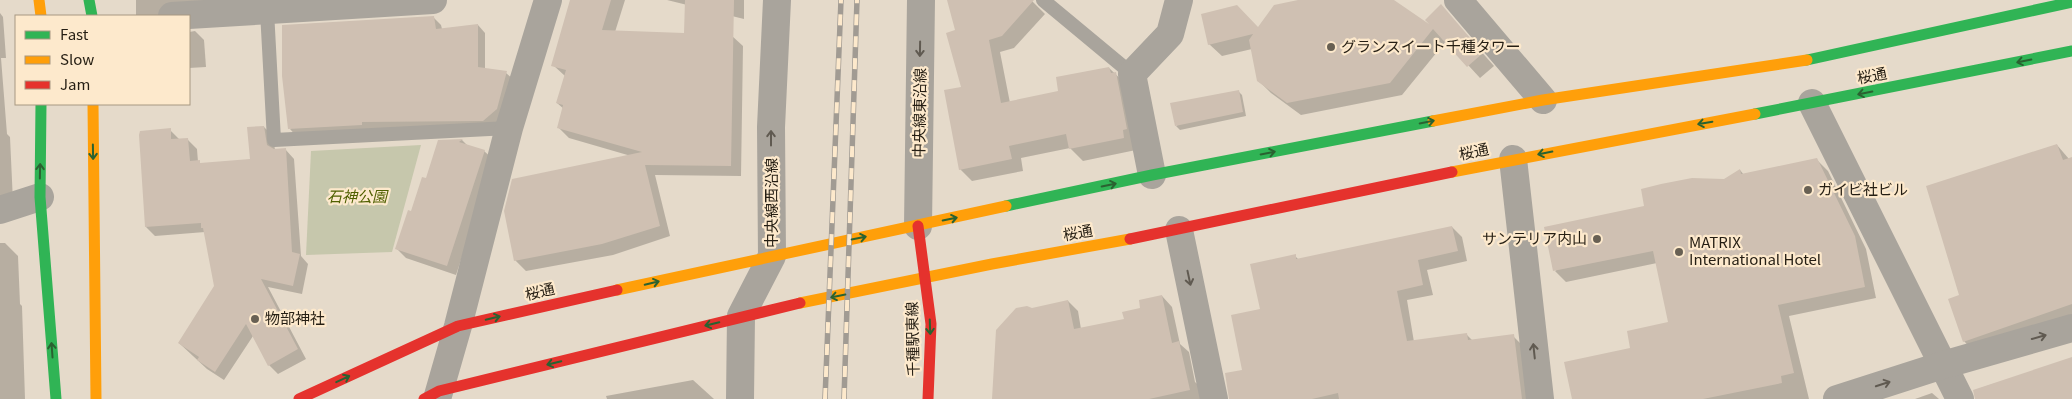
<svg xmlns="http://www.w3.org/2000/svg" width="2072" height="399" font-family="Georgia,'Noto Sans JP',serif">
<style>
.green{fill:#c6c7ac}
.shadow{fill:#0003}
.building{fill:#cfc0b2}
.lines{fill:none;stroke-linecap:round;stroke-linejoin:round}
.lane{stroke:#a9a49c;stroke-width:14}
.street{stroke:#a9a49c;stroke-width:28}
.fast{stroke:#30b455;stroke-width:11}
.slow{stroke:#ff9f0a;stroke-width:11}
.jam{stroke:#e5322d;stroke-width:11}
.rail-casing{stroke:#a19b93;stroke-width:5.5}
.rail{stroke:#fde9cc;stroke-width:4;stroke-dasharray:11;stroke-linecap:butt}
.oneway{stroke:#605a51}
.oneway2{stroke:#2a6231}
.poi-dot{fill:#686053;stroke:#fde9cc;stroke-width:2}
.labels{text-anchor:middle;stroke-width:4.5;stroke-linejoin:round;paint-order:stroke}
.poi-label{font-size:15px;fill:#251e13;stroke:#fde9cc;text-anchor:start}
.street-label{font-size:15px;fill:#251e13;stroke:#fde9cc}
.park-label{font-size:15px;font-style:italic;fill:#506001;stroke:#fde9cc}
</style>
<rect width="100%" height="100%" fill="#e5daca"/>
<polygon class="green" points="421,145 392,252 306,255 311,151"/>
<g class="shadow">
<polygon points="136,0 237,0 168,16 136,16"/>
<polygon points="571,0 625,0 615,32 732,36 743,46 741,176 655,175 670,236 613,255 526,271 515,260 631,156 569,138 558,127 564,109 557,103 565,76 553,65"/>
<polygon points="667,0 744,0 744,19"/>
<polygon points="948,0 1031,0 1045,14 1014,48 1000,52 1010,103 1060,92 1109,68 1128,86 1136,150 1083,161 1070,148 1021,158 1023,171 972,181 960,169 962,88 957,31"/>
<polygon points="1305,0 1392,0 1433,29 1441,6 1494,66 1480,78 1446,41 1402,95 1301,115 1271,93 1258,80 1252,49 1222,56 1209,44 1259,29"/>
<polygon points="0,13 3,17 6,58 1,58 7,134 10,137 13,202 0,205"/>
<polygon points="433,17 441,25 442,29 478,25 485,33 485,70 506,73 514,80 504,116 491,128 297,137 290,129"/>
<polygon points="195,31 204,40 206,67 189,68 189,32"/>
<polygon points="1238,91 1242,95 1246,116 1180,130 1176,126"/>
<polygon points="264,127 273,136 275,150 285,149 294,159 301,256 308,264 302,294 268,287 306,359 278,374 269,365 253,336 224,380 207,369 179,343 215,286 205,232 155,236 146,227 170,130 179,139 188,140 197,149 198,162 202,164 251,160"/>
<polygon points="462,140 468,146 484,151 494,160 456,275 406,258 396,248 427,180 439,142"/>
<polygon points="2057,145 2069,159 2072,158 2072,319 1975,353 1964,341 1960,296"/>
<polygon points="1816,159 1828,171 1866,249 1876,298 1789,316 1809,399 1573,399 1632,349 1669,323 1657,263 1566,282 1555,271 1646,207 1725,181 1740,170 1744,175"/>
<polygon points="1452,227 1462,237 1467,261 1427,270 1433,295 1407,300 1414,342 1467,335 1473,341 1513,336 1523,346 1530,399 1230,399 1244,371 1261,310 1295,256 1299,260"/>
<polygon points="0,243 5,243 18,256 20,304 22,306 25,399 0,399"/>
<polygon points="1162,296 1172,307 1180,344 1189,352 1195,382 1204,390 1206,399 993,399 1032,309 1068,301 1078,311 1081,329 1126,320"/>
<polygon points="693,380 714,399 607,399 606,396"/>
<polygon points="1932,393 1939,399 1915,399"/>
</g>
<g class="building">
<polygon points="570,0 611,0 602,30 684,33 685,0 734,0 731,166 645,165 660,226 602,244 514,261 504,211 512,179 642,152 557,128 563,105 556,103 566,70 551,66"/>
<polygon points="947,0 1034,0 1002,36 989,40 1001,103 1058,91 1056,77 1109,67 1111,73 1116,72 1127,129 1123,130 1124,138 1069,149 1066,134 1009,146 1012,159 959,170 944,90 961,87 946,33 955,30"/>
<polygon points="1298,0 1394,0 1429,24 1425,20 1441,4 1483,53 1467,67 1433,29 1390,83 1287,103 1257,81 1249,40 1253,34 1208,45 1201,14 1237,5 1258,27 1274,5"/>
<polygon points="434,16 436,29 478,24 478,67 507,71 497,109 483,121 362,122 362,125 288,129 282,76 282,25"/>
<polygon points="1239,90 1243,112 1175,126 1170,103"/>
<polygon points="264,126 267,145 274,149 286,148 292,252 300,254 293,286 261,279 298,349 268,366 246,324 215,372 197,360 199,357 178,343 214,286 203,228 201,228 201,223 145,227 139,135 140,131 171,128 171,139 188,138 190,161 200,160 200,163 250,159 247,127"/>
<polygon points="463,139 459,142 485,150 447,266 395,249 408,210 411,211 422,177 426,178 438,140"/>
<polygon points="2057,144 2063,160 2072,157 2072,304 1963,342 1948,299 1959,295 1926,186"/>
<polygon points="1817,158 1855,236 1865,287 1778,305 1794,373 1781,376 1782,383 1703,399 1572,399 1564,362 1630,348 1627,331 1668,322 1653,251 1553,271 1544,227 1644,206 1641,189 1661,184 1692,178 1724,179 1740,169 1741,174"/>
<polygon points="1452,226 1458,251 1418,260 1423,285 1397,291 1407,341 1467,333 1468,340 1514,334 1522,399 1339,399 1338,393 1312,399 1229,399 1225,373 1242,370 1231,315 1260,309 1250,264 1296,254 1296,259"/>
<polygon points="1162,295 1172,343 1179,341 1190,390 1149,399 992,399 996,330 1016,308 1027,306 1032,308 1068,300 1074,329 1124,319 1122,312 1140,308 1139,300"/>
<polygon points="2072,357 2072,399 1975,399 1973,390"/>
</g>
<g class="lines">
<g class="lane">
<polyline points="1043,0 1132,74"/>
<polyline points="267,11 274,140 509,128"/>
</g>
<g class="street">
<polyline points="1458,0 1543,100"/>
<polyline points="172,16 433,0"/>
<polyline points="1812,103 1960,399"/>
<polyline points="1513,159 1540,399"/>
<polyline points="1152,175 1132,74 1170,34 1179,0"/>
<polyline points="0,210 40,197"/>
<polyline points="918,226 921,0"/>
<polyline points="1179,230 1214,399"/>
<polyline points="437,399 458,326 509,128 548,0"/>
<polyline points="740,399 741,316 772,256 771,127 777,0"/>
<polyline points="1837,399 1943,365 2072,328"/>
</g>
<g class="fast">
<polyline points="89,0 92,16"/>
<polyline points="1807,60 2072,2"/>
<polyline points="41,104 40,197 56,399"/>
<polyline points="1755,114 2072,51"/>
<polyline points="1006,206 1152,175 1433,121"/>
</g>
<g class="slow">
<polyline points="39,0 41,16"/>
<polyline points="93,104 96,399"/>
<polyline points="1433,121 1543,100 1807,60"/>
<polyline points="1452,172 1755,114"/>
<polyline points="617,290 1006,206"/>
<polyline points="800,303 992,264 1130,239"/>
</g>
<g class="jam">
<polyline points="918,226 931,324 928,399"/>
<polyline points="1130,239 1452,172"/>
<polyline points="299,399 458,326 617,290"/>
<polyline points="424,399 439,391 800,303"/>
</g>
<g class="rail-casing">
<g id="rail">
<polyline points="825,399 841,0"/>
<polyline points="844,399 857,0"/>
</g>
</g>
<use href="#rail" class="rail"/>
</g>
<defs><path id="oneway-shaft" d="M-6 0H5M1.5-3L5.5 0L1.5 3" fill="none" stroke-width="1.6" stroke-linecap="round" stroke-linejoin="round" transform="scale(1.25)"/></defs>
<g class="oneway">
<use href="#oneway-shaft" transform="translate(920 49) rotate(91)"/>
<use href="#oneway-shaft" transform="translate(771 138) rotate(-90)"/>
<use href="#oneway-shaft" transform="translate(1189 278) rotate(78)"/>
<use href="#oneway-shaft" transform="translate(2039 337) rotate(-16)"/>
<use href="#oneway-shaft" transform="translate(1534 351) rotate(-96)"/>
<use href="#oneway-shaft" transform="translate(1883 384) rotate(-18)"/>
</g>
<g class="oneway2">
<use href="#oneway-shaft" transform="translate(2024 61) rotate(169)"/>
<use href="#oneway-shaft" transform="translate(1865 93) rotate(169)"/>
<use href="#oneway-shaft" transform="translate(1427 122) rotate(-11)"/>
<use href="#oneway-shaft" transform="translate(1705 123) rotate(170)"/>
<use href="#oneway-shaft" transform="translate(93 152) rotate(89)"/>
<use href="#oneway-shaft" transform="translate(1268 153) rotate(-11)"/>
<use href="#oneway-shaft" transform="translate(1545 153) rotate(169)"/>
<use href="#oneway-shaft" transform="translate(40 171) rotate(-89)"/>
<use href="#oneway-shaft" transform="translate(1109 185) rotate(-12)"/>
<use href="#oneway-shaft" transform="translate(950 219) rotate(-12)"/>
<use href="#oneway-shaft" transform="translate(859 238) rotate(-11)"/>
<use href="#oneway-shaft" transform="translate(652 283) rotate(-13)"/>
<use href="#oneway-shaft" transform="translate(838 296) rotate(169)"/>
<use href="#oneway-shaft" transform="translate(493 318) rotate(-13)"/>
<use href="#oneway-shaft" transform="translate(712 324) rotate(166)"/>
<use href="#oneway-shaft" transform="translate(930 327) rotate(88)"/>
<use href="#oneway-shaft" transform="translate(52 350) rotate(-94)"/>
<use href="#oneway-shaft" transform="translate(554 363) rotate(166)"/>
<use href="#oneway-shaft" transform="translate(343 379) rotate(-25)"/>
</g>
<g class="poi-dot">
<circle cx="1331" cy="47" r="5"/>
<circle cx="1808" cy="190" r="5"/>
<circle cx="1597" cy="239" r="5"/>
<circle cx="1679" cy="252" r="5"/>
<circle cx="255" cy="319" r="5"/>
</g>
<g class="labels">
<g class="poi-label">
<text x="1341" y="52">グランスイート千種タワー</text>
<text x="1818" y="195">ガイビ社ビル</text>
<text x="1587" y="244" text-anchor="end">サンテリア内山</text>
<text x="1689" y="248">MATRIX<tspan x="1689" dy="17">International Hotel</tspan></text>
<text x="265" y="324">物部神社</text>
</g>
<g class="street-label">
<text transform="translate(1872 76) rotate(-11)" y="5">桜通</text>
<text transform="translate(920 113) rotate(-89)" y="5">中央線東沿線</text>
<text transform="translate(1474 152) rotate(-12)" y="5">桜通</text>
<text transform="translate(772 203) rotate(-90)" y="5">中央線西沿線</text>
<text transform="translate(1078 233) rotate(-10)" y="5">桜通</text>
<text transform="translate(540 292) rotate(-13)" y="5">桜通</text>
<text transform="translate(913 339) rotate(-91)" y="5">千種駅東線</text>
</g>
<g class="park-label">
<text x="357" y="202">石神公園</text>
</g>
</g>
<rect x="15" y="15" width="175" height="90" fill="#fde9cc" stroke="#a79882"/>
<rect x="25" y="31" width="25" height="8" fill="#30b455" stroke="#a79882"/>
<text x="60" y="40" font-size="15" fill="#251e13">Fast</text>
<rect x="25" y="56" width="25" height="8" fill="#ff9f0a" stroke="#a79882"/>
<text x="60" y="65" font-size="15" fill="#251e13">Slow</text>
<rect x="25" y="81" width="25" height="8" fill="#e5322d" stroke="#a79882"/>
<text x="60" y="90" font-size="15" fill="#251e13">Jam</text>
</svg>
